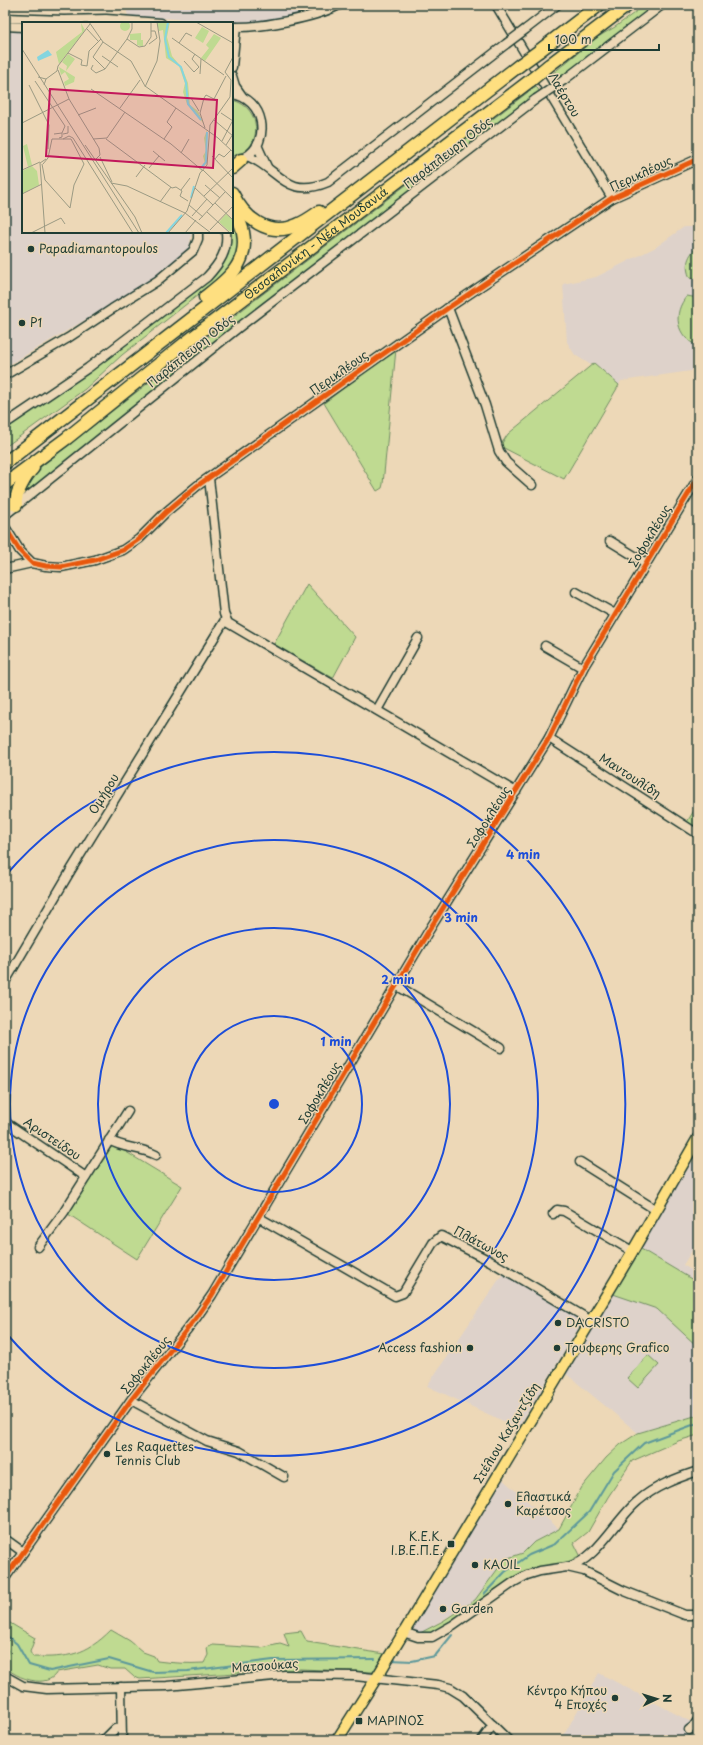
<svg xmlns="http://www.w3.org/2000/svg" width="703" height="1745" font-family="'Playpen Sans',sans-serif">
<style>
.built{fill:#ded2ca}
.green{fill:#bfda91;stroke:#6f8c62}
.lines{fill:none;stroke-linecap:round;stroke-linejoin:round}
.stream{stroke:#5c989b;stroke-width:2}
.minor-casing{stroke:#1f3d34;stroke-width:11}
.major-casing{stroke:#1f3d34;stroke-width:13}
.highway-casing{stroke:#1f3d34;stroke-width:15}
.minor{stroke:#edd8b7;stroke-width:8}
.major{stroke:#fedf80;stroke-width:10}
.highway{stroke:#fedf80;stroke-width:12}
.minor-bridge-casing{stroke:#1f3d34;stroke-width:11;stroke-linecap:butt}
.highway-bridge-casing{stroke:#1f3d34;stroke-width:15;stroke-linecap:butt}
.minor-bridge{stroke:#edd8b7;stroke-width:8}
.highway-bridge{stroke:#fedf80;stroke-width:12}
.cycleway-casing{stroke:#edd8b7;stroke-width:8}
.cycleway{stroke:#e8590c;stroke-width:5}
.ring{fill:none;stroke:#1d4ed8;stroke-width:2}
.poi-dot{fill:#1f3d34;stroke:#edd8b7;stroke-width:1.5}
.labels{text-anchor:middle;stroke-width:3;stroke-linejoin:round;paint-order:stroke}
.street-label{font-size:12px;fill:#1f3d34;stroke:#edd8b7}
.poi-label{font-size:12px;fill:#1f3d34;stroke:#edd8b7;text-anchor:start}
.inset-river{fill:none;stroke:#84d5df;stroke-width:2}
.inset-road{fill:none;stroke:#9b9a83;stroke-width:1}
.view{fill:#c2185b;fill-opacity:0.15;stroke:#c2185b;stroke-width:2}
.inset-edge{fill:none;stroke:#1f3d34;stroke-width:2}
.centre{fill:#1d4ed8;stroke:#edd8b7;stroke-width:2}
.ring-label{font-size:12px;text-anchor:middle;font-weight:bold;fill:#1d4ed8;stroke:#edd8b7;stroke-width:3;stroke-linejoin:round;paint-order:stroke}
</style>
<rect width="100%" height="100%" fill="#edd8b7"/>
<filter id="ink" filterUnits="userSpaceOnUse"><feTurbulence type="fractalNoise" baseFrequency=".025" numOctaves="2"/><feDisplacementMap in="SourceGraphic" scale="8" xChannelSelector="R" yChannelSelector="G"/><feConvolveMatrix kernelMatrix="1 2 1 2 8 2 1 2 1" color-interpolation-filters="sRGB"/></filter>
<g filter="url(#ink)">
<g class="built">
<polygon points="125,5 294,5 300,14 244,23 128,16"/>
<polygon points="5,32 23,32 23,232 192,232 189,248 155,279 5,367"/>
<polygon points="684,227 698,227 698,370 621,381 619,385 594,363 591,365 575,355 567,342 563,284 596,277 656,247"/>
<polygon points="692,1162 698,1164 698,1241 683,1265 698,1274 698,1415 638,1433 564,1372"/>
<polygon points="504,1272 584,1319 518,1428 427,1386"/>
<polygon points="501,1478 559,1529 534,1542 523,1553 505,1560 475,1600 428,1629 420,1633 414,1630 413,1628"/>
<polygon points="599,1673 693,1723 684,1740 561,1740"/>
</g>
<g class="green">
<polygon points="645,5 658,5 557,81 552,74 596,38 615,27"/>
<polygon points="536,86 541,94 21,498 30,475 251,303"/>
<path d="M232,100C263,107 264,151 232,156Z"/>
<path d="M232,213L238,236V248L227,272L122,355L85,389L5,447V429L132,340L213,277C226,263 231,251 230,232H232Z"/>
<path d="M698,246V279L690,278C684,265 688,255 698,246Z"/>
<path d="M687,296L698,298V346C676,337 672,313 687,296Z"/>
<polygon points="396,349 383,484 382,488 377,491 324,403"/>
<polygon points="594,363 619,385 564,479 500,446 508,434"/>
<polygon points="15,482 5,507 5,488"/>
<polygon points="307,584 355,637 333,678 274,644"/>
<polygon points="698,804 698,830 687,822"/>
<polygon points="113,1144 182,1186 137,1259 68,1214"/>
<polygon points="641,1249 698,1283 698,1347 657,1309 613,1294"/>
<polygon points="648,1355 659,1365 638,1388 627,1378"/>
<polygon points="698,1415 698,1435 678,1441 632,1461 608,1497 588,1532 574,1543 580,1555 565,1564 541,1567 430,1635 423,1635 420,1633 443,1621 475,1600 505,1559 523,1553 534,1542 559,1529 582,1487 606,1458 621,1444 638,1433"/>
<path d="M5,1620L35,1638L30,1652L33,1657C68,1658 86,1655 111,1630L130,1641L143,1652L154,1656L157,1661C172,1663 188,1664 204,1663L208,1655L207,1648L213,1645L261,1648L280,1644L289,1647L284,1633L301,1631L307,1642L385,1654L374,1672L301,1669L140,1679L134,1677L125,1669H110L98,1665L57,1672C47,1690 17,1678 5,1667L8,1650L5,1646Z"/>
</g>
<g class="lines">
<g class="stream">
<polyline points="484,1594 505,1572 529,1555 555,1544 589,1512 614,1471 644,1443 698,1423"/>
<polyline points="5,1634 17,1644 29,1665 50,1671 109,1659 153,1672 188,1671 273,1660 375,1659"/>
<polyline points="390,1660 412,1661 435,1656 452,1635"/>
</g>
<g class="minor-casing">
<g id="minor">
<polyline points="496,5 612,198"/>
<polyline points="5,18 64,20 106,19 161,23"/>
<polyline points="5,26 23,27"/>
<path d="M232,27C260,28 314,18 339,5"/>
<polyline points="526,29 557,5"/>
<polyline points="232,67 236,27"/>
<polyline points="232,76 235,86 242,96"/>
<polyline points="564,80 662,5"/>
<path d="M232,94C264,98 273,142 244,158"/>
<polyline points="257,145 267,167"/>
<path d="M247,156C279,168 285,200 328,182L506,44"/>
<polyline points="448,308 485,405 499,451 506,462 532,485"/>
<polyline points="5,375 68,338 112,309 157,281 193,251 198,239 198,232"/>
<path d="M5,424L88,368L207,277C220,263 228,251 226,232"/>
<polyline points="209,478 224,614 228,623 516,792"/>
<polyline points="5,515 238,328 536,99"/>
<polyline points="5,527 20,551 32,563 46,566 61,567 95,560 123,550 139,539 166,512 197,486 448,308 612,198 698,159"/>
<polyline points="610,541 646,563"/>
<polyline points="5,569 32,563"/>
<polyline points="576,592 615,614"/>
<polyline points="545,646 583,668"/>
<polyline points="377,710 418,638"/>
<polyline points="549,738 698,834"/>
<polyline points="5,982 71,870 225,620"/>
<polyline points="396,985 501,1048"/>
<polyline points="5,1122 86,1177"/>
<path d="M109,1140C124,1149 141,1147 156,1155"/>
<polyline points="580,1162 656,1210"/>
<polyline points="553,1214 557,1210 564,1211 632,1251"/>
<polyline points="258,1217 395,1296 403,1293 433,1243 441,1236 490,1261 590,1320"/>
<polyline points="38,1247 64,1212 128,1111"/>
<polyline points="131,1400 207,1441 239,1451 284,1477"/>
<polyline points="5,1539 23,1552"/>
<path d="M568,1567C596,1561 617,1518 638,1501C655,1486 677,1478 698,1471"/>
<polyline points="5,1578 131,1400 196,1318 212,1295 428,932 549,738 583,668 698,478"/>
<polyline points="403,1632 418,1637 432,1637 453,1625 514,1582 527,1575 540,1571 567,1567 584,1571 622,1590 685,1615 698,1615"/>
<polyline points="5,1676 23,1686 47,1689 167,1686 285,1675 355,1676 438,1685 450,1688 463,1696 508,1740"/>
<polyline points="121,1687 122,1740"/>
<polyline points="689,1730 693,1727 698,1720"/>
<polyline points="104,1740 115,1729 121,1728"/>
<polyline points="482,1740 493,1725"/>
</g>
</g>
<g class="major-casing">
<polyline id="major" points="337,1740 377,1677 631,1254 698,1138"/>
</g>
<g class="highway-casing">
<g id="highway">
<polyline points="539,51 599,5"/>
<polyline points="548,66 628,5"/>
<polyline points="232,168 241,160"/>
<path d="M232,193C244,218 268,238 297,225C305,222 312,217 319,212"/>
<path d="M205,297C227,280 249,264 243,232C241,223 236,214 232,205"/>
<polyline points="5,463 521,64"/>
<path id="s1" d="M5,484L67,438L184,344L531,80"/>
<path d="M16,505C14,495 26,475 33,468"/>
</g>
</g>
<use href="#minor" class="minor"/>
<use href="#major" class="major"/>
<use href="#highway" class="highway"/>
<g class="minor-bridge-casing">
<g id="minor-bridge">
<polyline points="506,44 526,29"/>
<polyline points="536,99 564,80"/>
</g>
</g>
<g class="highway-bridge-casing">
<g id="highway-bridge">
<polyline points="521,64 539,51"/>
<polyline points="531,80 548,66"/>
</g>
</g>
<use href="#minor-bridge" class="minor-bridge"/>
<use href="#highway-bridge" class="highway-bridge"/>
<g class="cycleway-casing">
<g id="cycleway">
<polyline points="5,527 20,551 32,563 46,566 61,567 95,560 123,550 139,539 166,512 197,486 448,308 612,198 698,159"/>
<polyline points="5,1578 131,1400 196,1318 212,1295 428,932 549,738 583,668 698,478"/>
</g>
</g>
<use href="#cycleway" class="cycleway"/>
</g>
</g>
<g class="ring">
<circle cx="274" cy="1104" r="88"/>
<circle cx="274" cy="1104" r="176"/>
<circle cx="274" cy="1104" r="264"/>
<path d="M6 875A352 352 0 1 1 6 1333"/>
</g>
<g class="poi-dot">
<circle cx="31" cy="249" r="4"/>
<circle cx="22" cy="323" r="4"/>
<circle cx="558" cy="1323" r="4"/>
<circle cx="470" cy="1348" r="4"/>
<circle cx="557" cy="1348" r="4"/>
<circle cx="107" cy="1454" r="4"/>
<circle cx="508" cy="1504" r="4"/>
<rect x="447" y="1540" width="8" height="8" rx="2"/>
<circle cx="475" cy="1565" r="4"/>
<circle cx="443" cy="1609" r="4"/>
<circle cx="615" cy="1698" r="4"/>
<rect x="355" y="1717" width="8" height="8" rx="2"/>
</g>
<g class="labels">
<g class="street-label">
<text transform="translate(564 95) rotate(59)" y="4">Λαέρτου</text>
<text transform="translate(448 153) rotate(-38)" y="4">Παράπλευρη Οδός</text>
<text transform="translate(641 174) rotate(-25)" y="4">Περικλέους</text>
<text dy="4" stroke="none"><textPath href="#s1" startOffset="393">Θεσσαλονίκη - Νέα Μουδανιά</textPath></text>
<text transform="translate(191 351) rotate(-39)" y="4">Παράπλευρη Οδός</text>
<text transform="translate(339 373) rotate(-35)" y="4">Περικλέους</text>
<text transform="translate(650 536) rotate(-59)" y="4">Σοφοκλέους</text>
<text transform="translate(630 776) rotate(33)" y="4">Μαντουλίδη</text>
<text transform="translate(104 794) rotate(-58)" y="4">Ομήρου</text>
<text transform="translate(489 817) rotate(-58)" y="4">Σοφοκλέους</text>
<text transform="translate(320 1093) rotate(-59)" y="4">Σοφοκλέους</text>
<text transform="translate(52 1139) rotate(34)" y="4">Αριστείδου</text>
<text transform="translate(481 1244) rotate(28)" y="4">Πλάτωνος</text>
<text transform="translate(146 1365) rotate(-51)" y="4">Σοφοκλέους</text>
<text transform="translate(507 1433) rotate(-59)" y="4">Στέλιου Καζαντζίδη</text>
<text transform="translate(265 1666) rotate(-4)" y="4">Ματσούκας</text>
</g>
<g class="poi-label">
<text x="39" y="253">Papadiamantopoulos</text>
<text x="30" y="327">P1</text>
<text x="566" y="1327">DACRISTO</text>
<text x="462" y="1352" text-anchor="end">Access fashion</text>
<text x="565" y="1352">Τρυφερης Grafico</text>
<text x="115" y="1451">Les Raquettes<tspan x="115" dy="14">Tennis Club</tspan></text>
<text x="516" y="1501">Ελαστικά<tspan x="516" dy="14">Καρέτσος</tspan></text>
<text x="443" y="1541" text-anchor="end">Κ.Ε.Κ.<tspan x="443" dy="14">Ι.Β.Ε.Π.Ε.</tspan></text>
<text x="483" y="1569">KAOIL</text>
<text x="451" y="1613">Garden</text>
<text x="607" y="1695" text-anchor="end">Κέντρο Κήπου<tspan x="607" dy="14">4 Εποχές</tspan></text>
<text x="367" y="1725">ΜΑΡΙΝΟΣ</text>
</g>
</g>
<g transform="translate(22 22)">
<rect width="211" height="211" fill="#edd8b7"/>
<path d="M98 4a5 5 0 1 1 10 0a5 5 0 1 1-10 0ZM148,0L145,15L150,34L160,46L166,61L168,83L176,89L182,102L165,82L161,70L163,61L157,44L144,36L141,8L137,9L135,1ZM59,1L63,8L37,42L34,30L60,10ZM180,5L187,9L181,21L173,16ZM119,11V18H121V25L115,23V18H108V12ZM192,12L199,16L183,39L179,36L187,26L184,23ZM46,32L53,37L44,49L45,44L40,40ZM37,45L53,55L52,60L43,64L42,60L47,57L43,50L39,53ZM185,108V141L179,147L183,142L181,134L184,129L182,116ZM5,122L10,143L6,145L1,124ZM10,144L15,149L17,163L0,172V149ZM204,192L211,198V207L208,210L197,200Z" fill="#bfda91"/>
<path d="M26,28L30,33L16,39L15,35Z" fill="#84d5df"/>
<path class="inset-river" d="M146,0L143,17L147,35L159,45L164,61L166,82L179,98M179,146L184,140L185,110M169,176L172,164M144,211L160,193"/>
<path class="inset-road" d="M67,0L81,20L109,39L123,64L196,116L211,130M174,0L211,21M65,7L76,19M150,16L202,53M105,17L117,25L123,24L129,15V0M81,20L71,35L83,47L105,17L110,7V0M157,21L164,11L170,14M127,22L135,16L133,9H129M0,27L117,211M46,31L60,38L59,43L65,44L67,29L79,17M80,34L96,45M162,39L172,50L177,45L170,37L173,32M71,43L69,47L74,51L83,47M36,48L47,77L77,126L78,133L74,137M178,52L179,37M16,55L24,57L22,63M24,57L35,49L36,44L68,2M13,59L43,104L40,111M7,63L27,103L26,127M123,65L135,39L138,19L135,0M69,67L149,122L181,149M169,76L177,89M98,86L118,58M199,91L211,99M56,93L74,86M192,98L211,114M0,101L47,77M183,106L178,91L182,76L184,73L192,77L204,54M32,112L40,111V115L37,116M41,112L46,111V104M41,117L47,114L51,116L111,211M71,117L85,116L103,90M84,117L150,166L154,165L160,169L158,174L166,179M142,117L150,105L145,100L154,86M200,119L211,98M63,123L113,195L120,211M204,123L211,112M131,129L143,139M159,131L167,117M190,134L211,156M78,135L90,160M193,137L197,132L202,135L209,128M20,142L23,158L48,186L52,163L62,142L49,117H30L26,136L21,142M127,146L137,134M0,148L18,140M181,148L211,177M114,155L123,143M89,161L105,164L163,191L189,211M183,163L198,176M173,166L191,183M159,168L168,156M0,172L20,162M182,174L211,146M138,180L149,165M193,181L211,198M167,183L181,195M185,190L208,211M170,194L185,177M177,198L203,170M188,208L211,184M9,211L39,196L43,202M23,211L18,141L24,137M146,211L165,189L178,151L185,143L188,103L208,75L209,58L203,50L211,35M163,211L174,198"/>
<path class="view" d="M28,67L195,78L191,146L24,134Z"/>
<rect width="211" height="211" class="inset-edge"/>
</g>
<circle cx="274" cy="1104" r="6" class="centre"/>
<g class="ring-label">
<text x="523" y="859">4 min</text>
<text x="461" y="922">3 min</text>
<text x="398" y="984">2 min</text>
<text x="336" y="1046">1 min</text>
</g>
<rect width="703" height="1745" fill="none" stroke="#edd8b7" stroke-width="20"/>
<rect x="10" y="10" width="683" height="1725" fill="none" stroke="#1f3d34" stroke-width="1.5" filter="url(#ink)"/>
<g transform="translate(657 1699) rotate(86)" stroke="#edd8b7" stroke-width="3" paint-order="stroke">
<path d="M0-3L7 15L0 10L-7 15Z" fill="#1f3d34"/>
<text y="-6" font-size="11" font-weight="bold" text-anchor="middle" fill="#1f3d34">N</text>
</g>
<path d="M549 44v6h110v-6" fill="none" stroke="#1f3d34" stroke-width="2"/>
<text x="555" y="44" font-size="12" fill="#1f3d34" stroke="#edd8b7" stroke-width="3" paint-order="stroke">100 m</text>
</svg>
